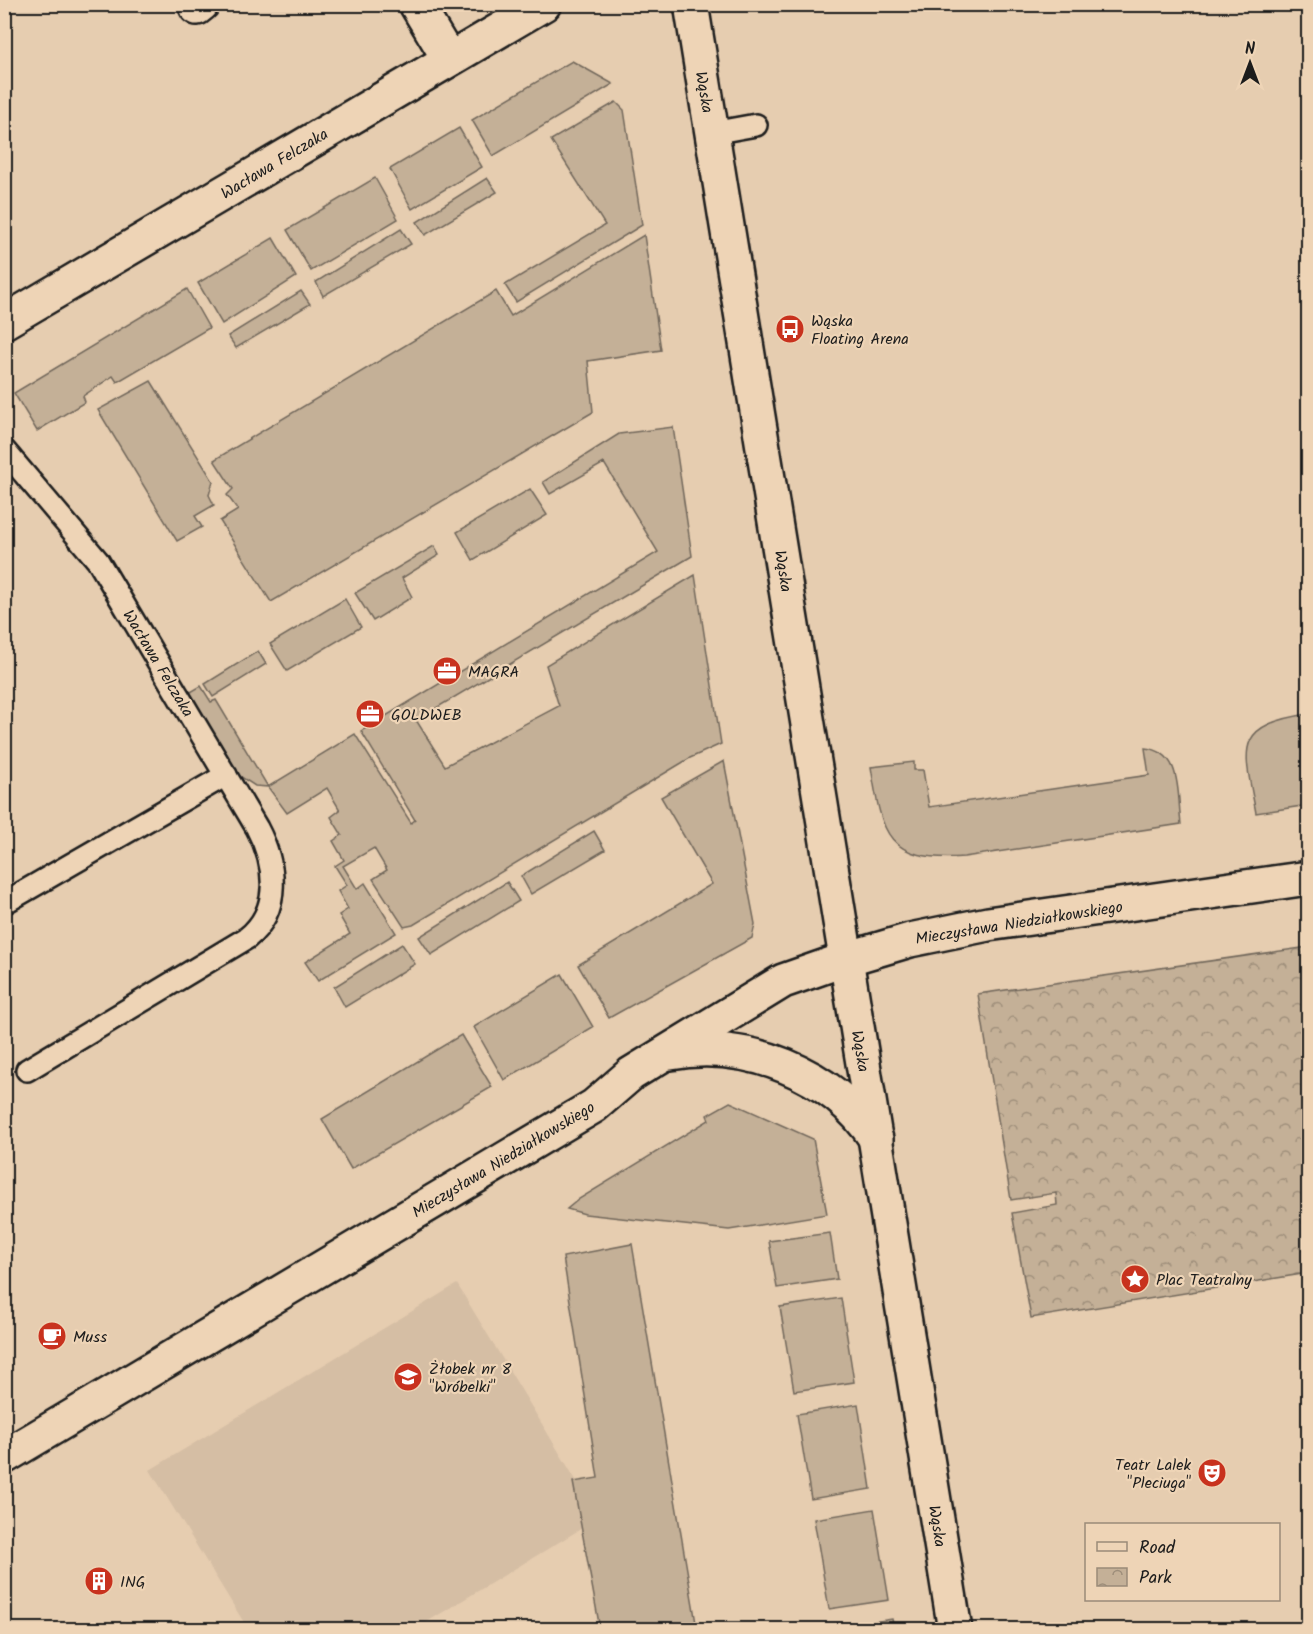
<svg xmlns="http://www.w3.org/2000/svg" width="1313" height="1634" font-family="Kalam,sans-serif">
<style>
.built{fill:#d5bea4}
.green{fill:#c4b097;stroke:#70665a;stroke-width:1.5}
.park{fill:url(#park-crowns);stroke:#70665a;stroke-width:1.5}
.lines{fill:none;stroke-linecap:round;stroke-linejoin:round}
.service-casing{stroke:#1c1c1c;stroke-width:26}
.minor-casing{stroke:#1c1c1c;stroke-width:38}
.service{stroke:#eed4b6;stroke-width:21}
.minor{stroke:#eed4b6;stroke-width:33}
.labels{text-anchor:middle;stroke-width:4.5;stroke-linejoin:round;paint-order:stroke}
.street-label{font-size:16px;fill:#1c1c1c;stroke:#eed4b6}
.poi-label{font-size:16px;fill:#1c1c1c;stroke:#eed4b6;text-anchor:start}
</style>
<defs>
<pattern id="park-crowns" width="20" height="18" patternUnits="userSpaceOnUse" patternTransform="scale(1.5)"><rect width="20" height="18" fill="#c4b097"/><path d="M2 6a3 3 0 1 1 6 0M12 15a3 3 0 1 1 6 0" fill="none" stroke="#9e8e7a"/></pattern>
</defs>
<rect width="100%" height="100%" fill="#e6cdb0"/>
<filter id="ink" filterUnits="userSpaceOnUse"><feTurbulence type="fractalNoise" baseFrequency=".0167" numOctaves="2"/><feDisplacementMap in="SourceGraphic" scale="12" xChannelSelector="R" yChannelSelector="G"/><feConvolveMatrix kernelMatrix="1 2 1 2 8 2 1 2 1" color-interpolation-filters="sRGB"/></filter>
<g filter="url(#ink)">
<polygon class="built" points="457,1284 599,1518 415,1629 248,1629 150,1470"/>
<g class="green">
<polygon points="572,61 613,84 493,156 472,120"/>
<polygon points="616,102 624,110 642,225 516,302 505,285 605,225 551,140"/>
<polygon points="459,128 482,167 412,209 390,169"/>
<polygon points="375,178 398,219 311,271 287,230"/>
<polygon points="487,178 497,192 425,235 417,222"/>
<polygon points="401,229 411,244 323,296 316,282"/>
<polygon points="644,235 661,350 588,361 593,412 271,602 220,521 238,510 227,495 233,489 214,460 496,291 511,316"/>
<polygon points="273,238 296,277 222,324 198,283"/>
<polygon points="187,289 209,328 117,382 113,376 83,396 85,402 37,431 14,393"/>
<polygon points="301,291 310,304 236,348 228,336"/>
<polygon points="151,381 213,481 209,495 214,505 195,516 202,527 177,541 98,410"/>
<polygon points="673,427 692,556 416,720 445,766 559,706 546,665 695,575 721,744 690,758 413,925 404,927 373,879 387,870 374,848 343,866 357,889 365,883 396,933 318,981 305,962 350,934 339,915 348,909 338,891 347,885 335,866 344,860 333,841 342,835 331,817 340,810 327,788 287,813 268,787 255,786 238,775 189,693 201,686 211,702 216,700 268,787 355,734 411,823 415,820 361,731 658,552 604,463 550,494 543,482 619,434"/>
<polygon points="530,489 547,515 473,560 457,532"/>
<polygon points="434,546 439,555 402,578 412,597 373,621 355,593"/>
<polygon points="345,599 361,627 287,671 270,644"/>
<polygon points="258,651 266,664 213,697 205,684"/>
<path d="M1308,714V805L1256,813C1244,749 1232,726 1308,714Z"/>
<path d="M1145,748C1183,751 1177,794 1181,824L964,857C886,862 882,834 871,767L914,762V770H923L929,807L1149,775Z"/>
<polygon points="724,761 755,924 752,938 609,1018 578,965 712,884 661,797"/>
<polygon points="594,831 605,850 531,894 521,876"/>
<polygon points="507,882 519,901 431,955 419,937"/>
<polygon points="402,944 415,964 345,1007 334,987"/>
<polygon points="562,974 593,1027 504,1080 474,1027"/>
<polygon points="461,1035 492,1087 351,1169 322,1119"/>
<polygon points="730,1102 813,1139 827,1214 729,1230 585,1214 567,1209 579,1199 709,1120 707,1115"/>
<polygon points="830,1233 837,1279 777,1288 769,1241"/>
<polygon points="632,1244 697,1629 600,1629 573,1482 598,1478 563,1257"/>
<polygon points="841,1298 854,1382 794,1391 780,1307"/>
<polygon points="858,1404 871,1489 811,1499 797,1414"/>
<polygon points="874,1509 889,1600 829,1609 814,1519"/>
<polygon points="892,1619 894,1629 832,1629 832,1628"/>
</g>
<polygon class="park" points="1308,947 1308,1273 1031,1318 1012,1213 1057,1205 1056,1193 1011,1200 978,994"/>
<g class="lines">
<g class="service-casing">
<g id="service">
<polyline points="712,133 756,125"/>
<path d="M4,450L98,561L257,828C276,864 282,910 247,938L27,1070"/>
<polyline points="4,903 226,775"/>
</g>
</g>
<g class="minor-casing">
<g id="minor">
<polyline points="195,4 197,8 202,4"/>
<polyline points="416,4 449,59"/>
<polyline points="691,4 955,1630"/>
<polyline points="4,322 544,4"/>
<path d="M670,1053C746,1039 833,1073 876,1139"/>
<polyline points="4,1457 594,1106 631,1074 783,981 846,959 910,940 988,924 1308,878"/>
</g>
</g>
<use href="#service" class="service"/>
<use href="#minor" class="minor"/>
</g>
</g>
<defs>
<g id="bus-disc" transform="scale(1.5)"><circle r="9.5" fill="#c8321e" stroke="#eed4b6"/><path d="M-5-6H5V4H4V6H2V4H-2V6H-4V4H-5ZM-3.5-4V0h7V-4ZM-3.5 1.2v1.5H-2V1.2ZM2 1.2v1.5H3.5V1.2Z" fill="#fff"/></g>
<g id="office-disc" transform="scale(1.5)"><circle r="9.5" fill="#c8321e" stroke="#eed4b6"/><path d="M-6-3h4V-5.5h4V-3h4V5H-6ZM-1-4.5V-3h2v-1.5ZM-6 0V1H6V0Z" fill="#fff"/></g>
<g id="sight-disc" transform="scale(1.5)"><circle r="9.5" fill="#c8321e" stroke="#eed4b6"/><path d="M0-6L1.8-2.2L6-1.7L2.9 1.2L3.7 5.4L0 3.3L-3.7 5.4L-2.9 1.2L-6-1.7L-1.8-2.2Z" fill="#fff"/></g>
<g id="cafe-disc" transform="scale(1.5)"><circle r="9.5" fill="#c8321e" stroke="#eed4b6"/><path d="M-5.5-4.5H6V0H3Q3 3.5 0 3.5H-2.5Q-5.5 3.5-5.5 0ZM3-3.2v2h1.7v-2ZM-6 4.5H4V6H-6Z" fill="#fff"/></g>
<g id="school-disc" transform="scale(1.5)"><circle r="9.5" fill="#c8321e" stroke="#eed4b6"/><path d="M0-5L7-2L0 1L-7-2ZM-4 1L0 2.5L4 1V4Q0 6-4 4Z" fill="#fff"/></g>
<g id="theatre-disc" transform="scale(1.5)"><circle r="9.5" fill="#c8321e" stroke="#eed4b6"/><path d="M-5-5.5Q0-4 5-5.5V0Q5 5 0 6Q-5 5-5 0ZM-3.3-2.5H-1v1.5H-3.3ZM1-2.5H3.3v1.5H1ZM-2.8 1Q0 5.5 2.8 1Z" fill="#fff"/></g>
<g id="building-disc" transform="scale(1.5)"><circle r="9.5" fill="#c8321e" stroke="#eed4b6"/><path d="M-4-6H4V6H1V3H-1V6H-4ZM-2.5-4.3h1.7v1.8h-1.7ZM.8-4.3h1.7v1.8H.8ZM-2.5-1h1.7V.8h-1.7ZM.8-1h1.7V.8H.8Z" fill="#fff"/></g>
</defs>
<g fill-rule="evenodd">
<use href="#bus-disc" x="790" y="329"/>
<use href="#office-disc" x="447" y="671"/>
<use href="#office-disc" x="370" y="714"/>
<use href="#sight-disc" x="1135" y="1279"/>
<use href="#cafe-disc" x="52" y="1336"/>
<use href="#school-disc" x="408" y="1377"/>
<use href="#theatre-disc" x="1212" y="1473"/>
<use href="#building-disc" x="99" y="1581"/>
</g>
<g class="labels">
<g class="street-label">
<text transform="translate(705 92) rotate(80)" y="6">Wąska</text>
<text transform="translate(274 163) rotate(-31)" y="6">Wacława Felczaka</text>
<text transform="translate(784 571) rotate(81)" y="6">Wąska</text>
<text transform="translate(159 663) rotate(59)" y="6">Wacława Felczaka</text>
<text transform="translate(1019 922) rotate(-9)" y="6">Mieczysława Niedziałkowskiego</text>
<text transform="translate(861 1051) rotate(80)" y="6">Wąska</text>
<text transform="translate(503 1159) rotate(-31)" y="6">Mieczysława Niedziałkowskiego</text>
<text transform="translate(938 1526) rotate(81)" y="6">Wąska</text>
</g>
<g class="poi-label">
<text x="811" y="326">Wąska<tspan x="811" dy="18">Floating Arena</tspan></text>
<text x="468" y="677">MAGRA</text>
<text x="391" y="720">GOLDWEB</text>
<text x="1156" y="1285">Plac Teatralny</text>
<text x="73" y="1342">Muss</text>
<text x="429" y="1374">Żłobek nr 8<tspan x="429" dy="18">"Wróbelki"</tspan></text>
<text x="1191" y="1470" text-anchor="end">Teatr Lalek<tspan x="1191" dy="18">"Pleciuga"</tspan></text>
<text x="120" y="1587">ING</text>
</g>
</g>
<rect width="1313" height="1634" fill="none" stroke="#eed4b6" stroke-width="24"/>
<rect x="12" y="12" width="1289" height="1610" fill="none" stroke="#1c1c1c" stroke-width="2" filter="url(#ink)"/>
<rect x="1085" y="1523" width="195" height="78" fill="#eed4b6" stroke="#9a8a78" stroke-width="1.5"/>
<rect x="1097" y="1542" width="30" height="9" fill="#eed4b6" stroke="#9a8a78" stroke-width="1.5"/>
<text x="1139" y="1553" font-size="18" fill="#1c1c1c">Road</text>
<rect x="1097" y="1568" width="30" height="18" fill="url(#park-crowns)" stroke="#9a8a78" stroke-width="1.5"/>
<text x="1139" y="1583" font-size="18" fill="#1c1c1c">Park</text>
<g transform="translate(1250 63)" stroke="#eed4b6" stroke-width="4.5" paint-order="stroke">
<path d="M0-4.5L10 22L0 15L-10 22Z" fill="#1c1c1c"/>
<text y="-9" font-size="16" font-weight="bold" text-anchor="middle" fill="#1c1c1c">N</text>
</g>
</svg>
